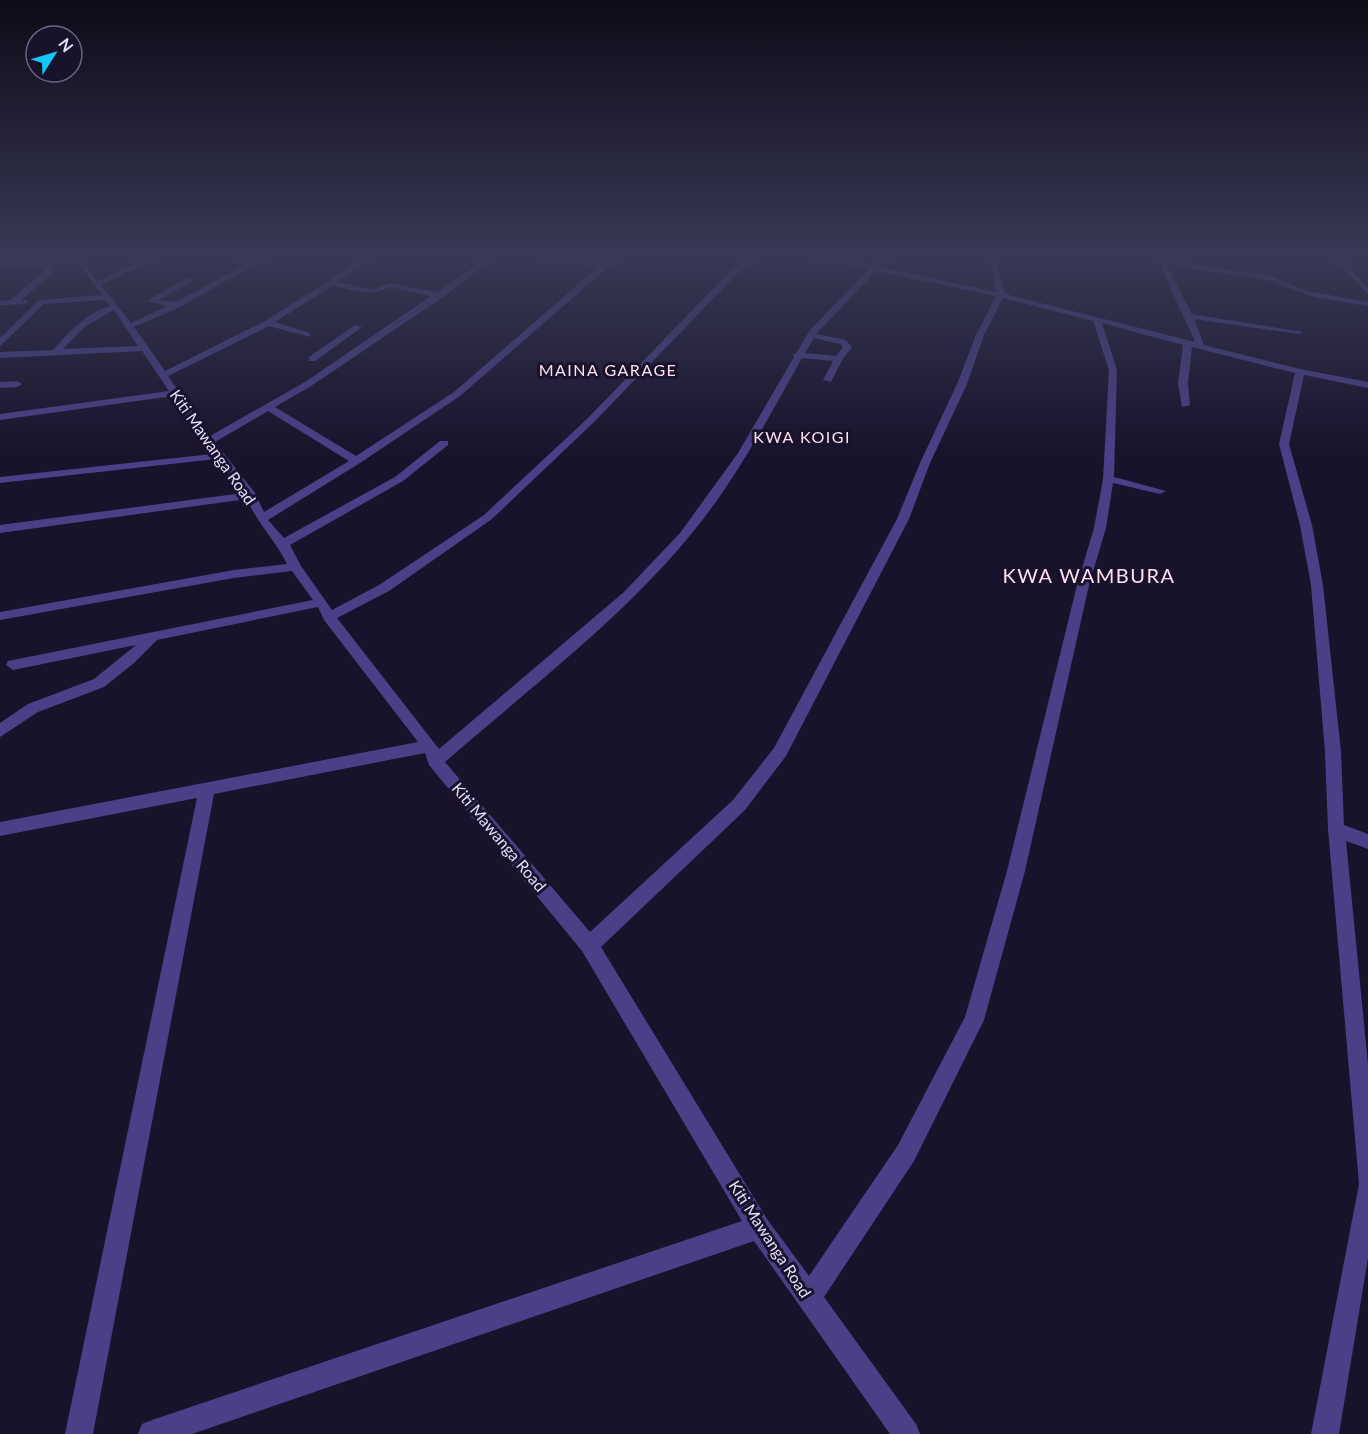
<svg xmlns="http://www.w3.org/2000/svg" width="1368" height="1434" font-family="Lato,sans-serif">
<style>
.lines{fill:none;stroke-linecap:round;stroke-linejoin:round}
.minor{fill:#4a4088;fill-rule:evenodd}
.labels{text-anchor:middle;stroke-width:6;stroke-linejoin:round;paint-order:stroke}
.far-quarter-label{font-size:16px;letter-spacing:1.5px;fill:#fee0f0;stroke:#19122b}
.street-label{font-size:16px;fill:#e5defe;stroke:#19122b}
.quarter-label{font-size:20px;letter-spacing:1.5px;fill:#fee0f0;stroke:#19122b}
</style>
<rect width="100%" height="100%" fill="#19122b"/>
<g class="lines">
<g class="minor">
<path d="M72,254H78L97,281L156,254H164L101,285L131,323L168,306L147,301L187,278L194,280L159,300L176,302L254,260L226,254L261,257L274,254L180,307L134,327L165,371L265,321L371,254H379L337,282L370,289H376L388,283L437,292L493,254H500L443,297L311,386L275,407L356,456L454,392L598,267L526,254H541L603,264L618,254H625L607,268L460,396L360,463L268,520L284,538L395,477L440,441H448V445L403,481L290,545L301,566L332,610L379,585L484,515L588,418L732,269L753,254H760L738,273L594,422L492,519L389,591L337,618L439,749L624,592L680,533L738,453L794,357L793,355L797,352L810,330L869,269L804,254H816L872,266L888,254H895L880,267L996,292L989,254H995L1005,294L1195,342L1155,254H1161L1164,260L1270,276L1307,291L1368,302V306L1314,297L1268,280L1167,265L1192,314L1303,332L1299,334L1194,319L1204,345L1300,369L1368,382V388L1304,375L1289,444L1312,525L1323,585L1341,752L1344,825L1368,834V849L1346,841L1368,1064V1258L1339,1434H1311L1359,1184L1328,829L1325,752L1311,585L1300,525L1279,444L1295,373L1192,347L1188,383L1190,405L1182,407L1178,383L1183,345L1102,323L1117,370L1114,477L1166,491L1160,494L1113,483L1106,528L1089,585L1025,871L984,1020L914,1161L824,1297L916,1424L920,1434H890L754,1241L192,1434H138L142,1424L152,1420L742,1221L582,951L429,765L425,753L214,794L93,1434H65L197,798L0,836V822L418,742L324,620L318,607L157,640L134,663L104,687L38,712L0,737V723L28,704L94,679L136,645L13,670L6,665L8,661L313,600L292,571L234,578L0,620V612L234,570L287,564C275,539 258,525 247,499L0,533V525L243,493L216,459L0,483V477L212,454L173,396L0,420V414L169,391L142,351L0,358V352L53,350C70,331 86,313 111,306L105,300L44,304L0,346V338L39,300L102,295L76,260L54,264L56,267L52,274L21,300H27V304L0,305V301L11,300L48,267L0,268V264L73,257ZM876,271L996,296L976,335L957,384L920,463L897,519L774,748L733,800L590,932L445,762C525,692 619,621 687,539C733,485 767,420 802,358L833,361L823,380L831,382L842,360L852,347L846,340L816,334ZM332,286C351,289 372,298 389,287L431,296L305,382L210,436L168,376L269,326L310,337V333L275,322ZM1003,298L1093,321L1109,370L1103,479L1094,528L1077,585L1007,871L965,1017L898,1145L809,1276L767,1219L601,947L745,810L786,756L909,519L930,463L967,384L984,335ZM114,310L138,346L63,349L86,326ZM814,338L840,344L843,347L836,356L805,353ZM268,411L349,461L264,512L255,493L215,442Z"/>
<polygon points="1329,254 1336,254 1368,288 1368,294"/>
<polygon points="355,325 362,327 315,361 309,361 309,357"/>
<polygon points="0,382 17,381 22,384 17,387 0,388"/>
</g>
</g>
<linearGradient id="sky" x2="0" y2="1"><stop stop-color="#0e0a18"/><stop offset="0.56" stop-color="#383955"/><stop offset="1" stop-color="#383955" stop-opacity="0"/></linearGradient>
<rect width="1368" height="455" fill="url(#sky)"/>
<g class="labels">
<g class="far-quarter-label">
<text x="608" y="376">MAINA GARAGE</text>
<text x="802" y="443">KWA KOIGI</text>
</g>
<g class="street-label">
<text transform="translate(213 447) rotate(55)" y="6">Kiti Mawanga Road</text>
<text transform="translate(499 837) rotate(50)" y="6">Kiti Mawanga Road</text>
<text transform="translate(770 1239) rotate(57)" y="6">Kiti Mawanga Road</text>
</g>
<g class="quarter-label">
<text x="1089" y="583">KWA WAMBURA</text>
</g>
</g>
<g transform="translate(54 54) rotate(53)"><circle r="28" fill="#19122b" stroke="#6b647f" stroke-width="1.5"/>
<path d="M0-4.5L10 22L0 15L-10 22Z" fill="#12c7f6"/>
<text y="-9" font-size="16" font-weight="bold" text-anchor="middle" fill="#e5defe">N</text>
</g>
</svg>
